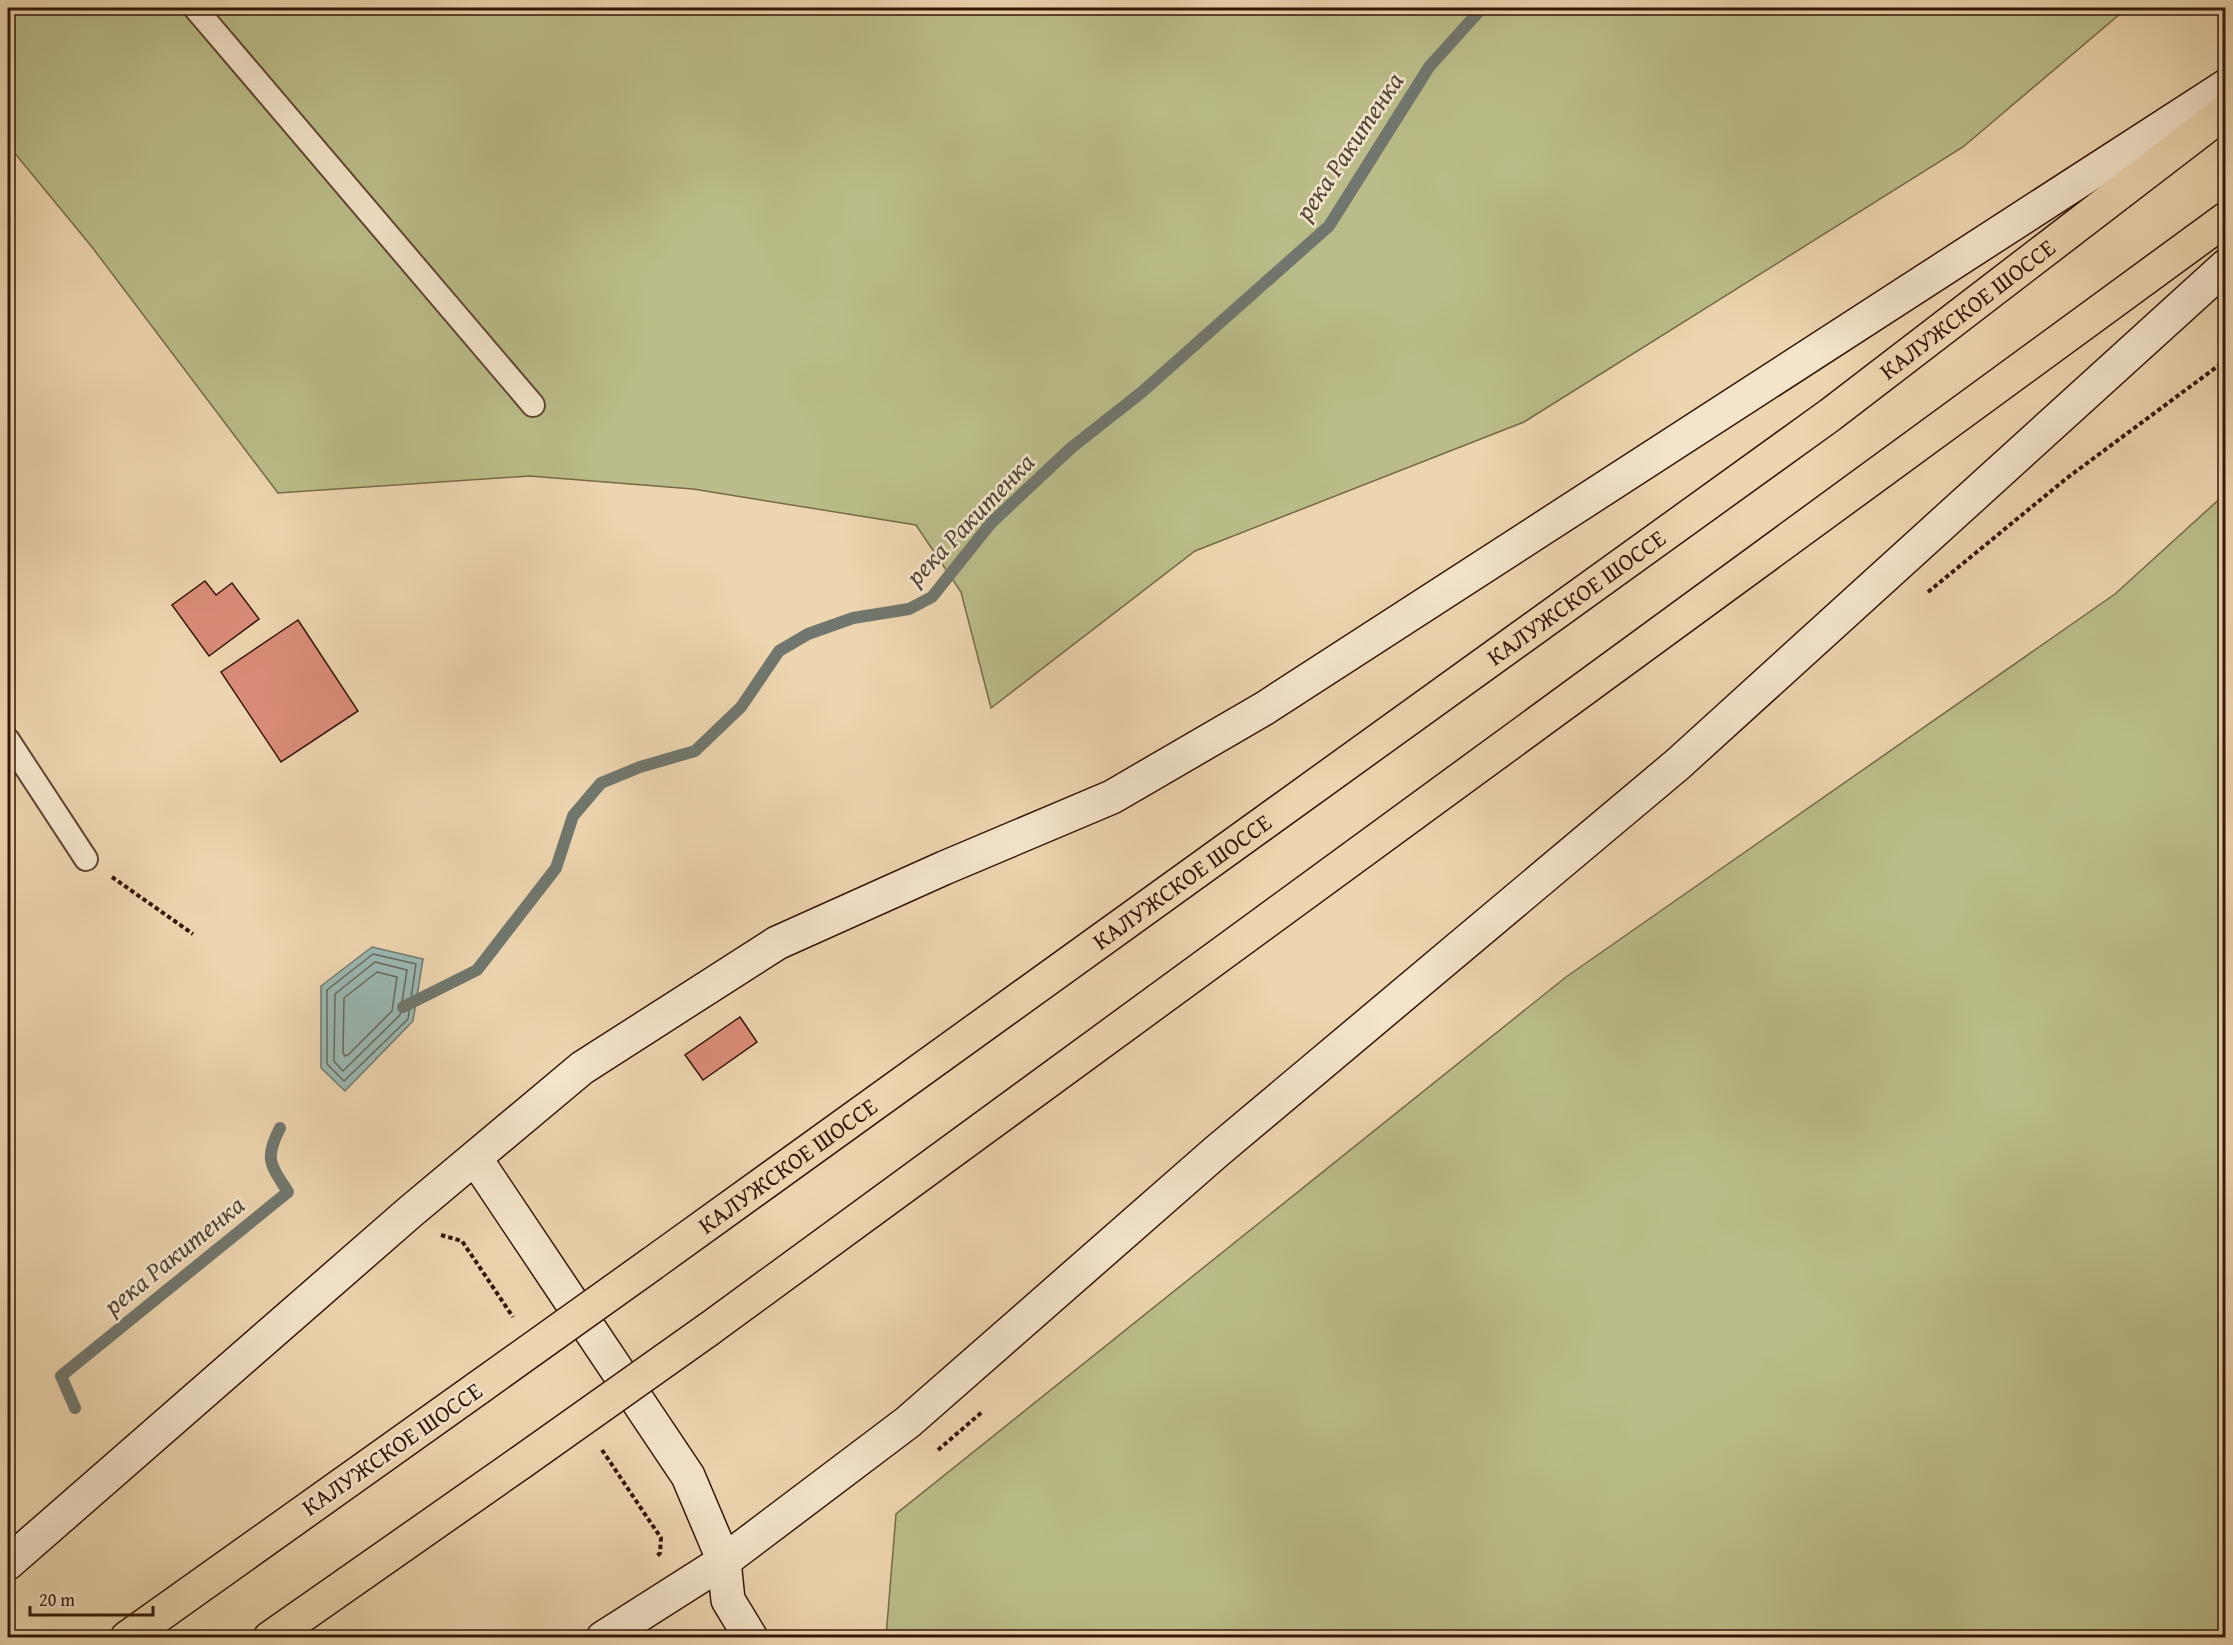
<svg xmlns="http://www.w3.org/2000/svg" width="2233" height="1645" font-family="'Gentium Book Plus',serif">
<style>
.green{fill:#babd89;stroke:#776a48;stroke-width:1.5}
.water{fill:#9ab8b2;stroke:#71776e;stroke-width:1.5}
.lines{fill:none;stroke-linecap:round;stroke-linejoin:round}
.shore{stroke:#67675c;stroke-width:1.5}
.stream{stroke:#71776e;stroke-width:12}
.building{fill:#da8c78;stroke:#341607;stroke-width:1.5}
.lane-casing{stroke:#624631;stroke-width:26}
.secondary-casing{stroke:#341607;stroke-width:36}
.highway-casing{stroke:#341607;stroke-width:36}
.path{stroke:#341607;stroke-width:4;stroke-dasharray:4.5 3;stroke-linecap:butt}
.lane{stroke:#f3e4cb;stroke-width:22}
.secondary{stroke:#f3e4cb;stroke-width:33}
.highway{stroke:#edd5af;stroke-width:33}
.highway-bridge-casing{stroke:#341607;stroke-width:36;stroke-linecap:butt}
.highway-bridge{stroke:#edd5af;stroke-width:33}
.labels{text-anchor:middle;stroke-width:5;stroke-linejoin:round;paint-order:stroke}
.street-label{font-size:24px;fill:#341607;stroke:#f3e4cb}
.water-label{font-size:26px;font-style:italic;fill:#53473a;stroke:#f3e4cb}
</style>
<rect width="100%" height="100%" fill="#edd5af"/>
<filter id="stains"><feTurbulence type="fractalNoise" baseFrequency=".00333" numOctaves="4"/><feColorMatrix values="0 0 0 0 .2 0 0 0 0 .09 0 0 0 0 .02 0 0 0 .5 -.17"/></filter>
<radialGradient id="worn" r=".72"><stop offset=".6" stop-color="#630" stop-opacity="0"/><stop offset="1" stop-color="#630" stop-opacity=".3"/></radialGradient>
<g class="green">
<polygon points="8,8 2127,8 1963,147 1524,422 1195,551 991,708 961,592 916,525 693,489 530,476 278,493 92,247 8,145"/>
<polygon points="2225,494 2225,1637 886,1637 896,1514 1566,977 2115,594"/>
</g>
<polygon class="water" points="372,947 423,959 413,1021 345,1091 321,1068 321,986"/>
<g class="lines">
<g class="shore">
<polygon points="373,954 416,964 408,1019 344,1081 327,1064 327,990"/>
<polygon points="375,962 407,970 400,1015 343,1071 334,1061 335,994"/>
<polygon points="377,972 397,977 392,1011 348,1055 345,1056 343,1053 344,998"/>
</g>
<g class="stream">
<polyline points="403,1007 477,970 556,868 573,816 601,783 640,767 695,751 741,707 779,651 808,634 853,618 909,609 932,597 991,523 1071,448 1142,392 1329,226 1429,67 1482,8"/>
<path d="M75,1408L61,1376L288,1192C270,1164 264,1159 280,1128"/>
</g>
</g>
<g class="building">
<polygon points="205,581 216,595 232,583 259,619 209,656 172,605"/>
<polygon points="298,620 358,711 281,762 221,672"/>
<polygon points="740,1017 757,1042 703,1080 685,1055"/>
</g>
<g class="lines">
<g class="lane-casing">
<g id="lane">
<polyline points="195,8 533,405"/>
<polyline points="8,740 86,859"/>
</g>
</g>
<g class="secondary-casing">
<g id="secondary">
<polyline points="475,1158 688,1476 724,1561 728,1600 751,1638"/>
<polyline points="8,1563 410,1212 582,1068 777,943 944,868 1112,797 1265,708 2226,86"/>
<polyline points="603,1638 724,1561 908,1422 1216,1152 1678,764 2226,266"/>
</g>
</g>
<g class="highway-casing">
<g id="highway">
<path id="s1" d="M653,1263L1830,415L2226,111"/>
<polyline points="709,1329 2226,219"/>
<polyline points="127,1638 478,1388"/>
<polyline points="270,1638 520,1463"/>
</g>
</g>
<g class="path">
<polyline points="1928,592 2067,478 2226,360"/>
<polyline points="112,877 193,934"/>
<polyline points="441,1235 462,1241 513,1317"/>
<polyline points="602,1450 661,1538 660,1553 657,1556"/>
<polyline points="938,1450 982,1412"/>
</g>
<use href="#lane" class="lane"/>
<use href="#secondary" class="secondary"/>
<use href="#highway" class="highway"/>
<g class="highway-bridge-casing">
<g id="highway-bridge">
<polyline points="478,1388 653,1263"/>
<polyline points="520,1463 709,1329"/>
</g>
</g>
<use href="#highway-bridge" class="highway-bridge"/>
</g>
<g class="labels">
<g class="street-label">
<text dy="8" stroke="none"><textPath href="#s1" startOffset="1624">КАЛУЖСКОЕ ШОССЕ</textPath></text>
<text dy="8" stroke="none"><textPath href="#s1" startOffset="1138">КАЛУЖСКОЕ ШОССЕ</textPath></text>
<text dy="8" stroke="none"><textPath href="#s1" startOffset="652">КАЛУЖСКОЕ ШОССЕ</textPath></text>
<text dy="8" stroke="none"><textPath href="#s1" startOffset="166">КАЛУЖСКОЕ ШОССЕ</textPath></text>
<text transform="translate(392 1449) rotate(-35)" y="8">КАЛУЖСКОЕ ШОССЕ</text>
</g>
<g class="water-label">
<text transform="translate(1349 146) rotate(-56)" y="9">река Ракитенка</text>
<text transform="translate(970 519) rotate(-46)" y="9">река Ракитенка</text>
<text transform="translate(174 1255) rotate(-39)" y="9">река Ракитенка</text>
</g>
</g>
<rect width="2233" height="1645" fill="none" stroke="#edd5af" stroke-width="30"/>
<rect x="9" y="9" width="2215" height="1627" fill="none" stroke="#341607" stroke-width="3"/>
<rect x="15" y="15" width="2203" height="1615" fill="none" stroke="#341607" stroke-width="1.5"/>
<path d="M30 1606v9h123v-9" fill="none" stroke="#341607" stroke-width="3"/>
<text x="39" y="1606" font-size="18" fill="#341607" stroke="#f3e4cb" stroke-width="4.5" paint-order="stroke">20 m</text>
<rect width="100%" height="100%" filter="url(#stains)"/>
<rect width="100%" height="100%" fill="url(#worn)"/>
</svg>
